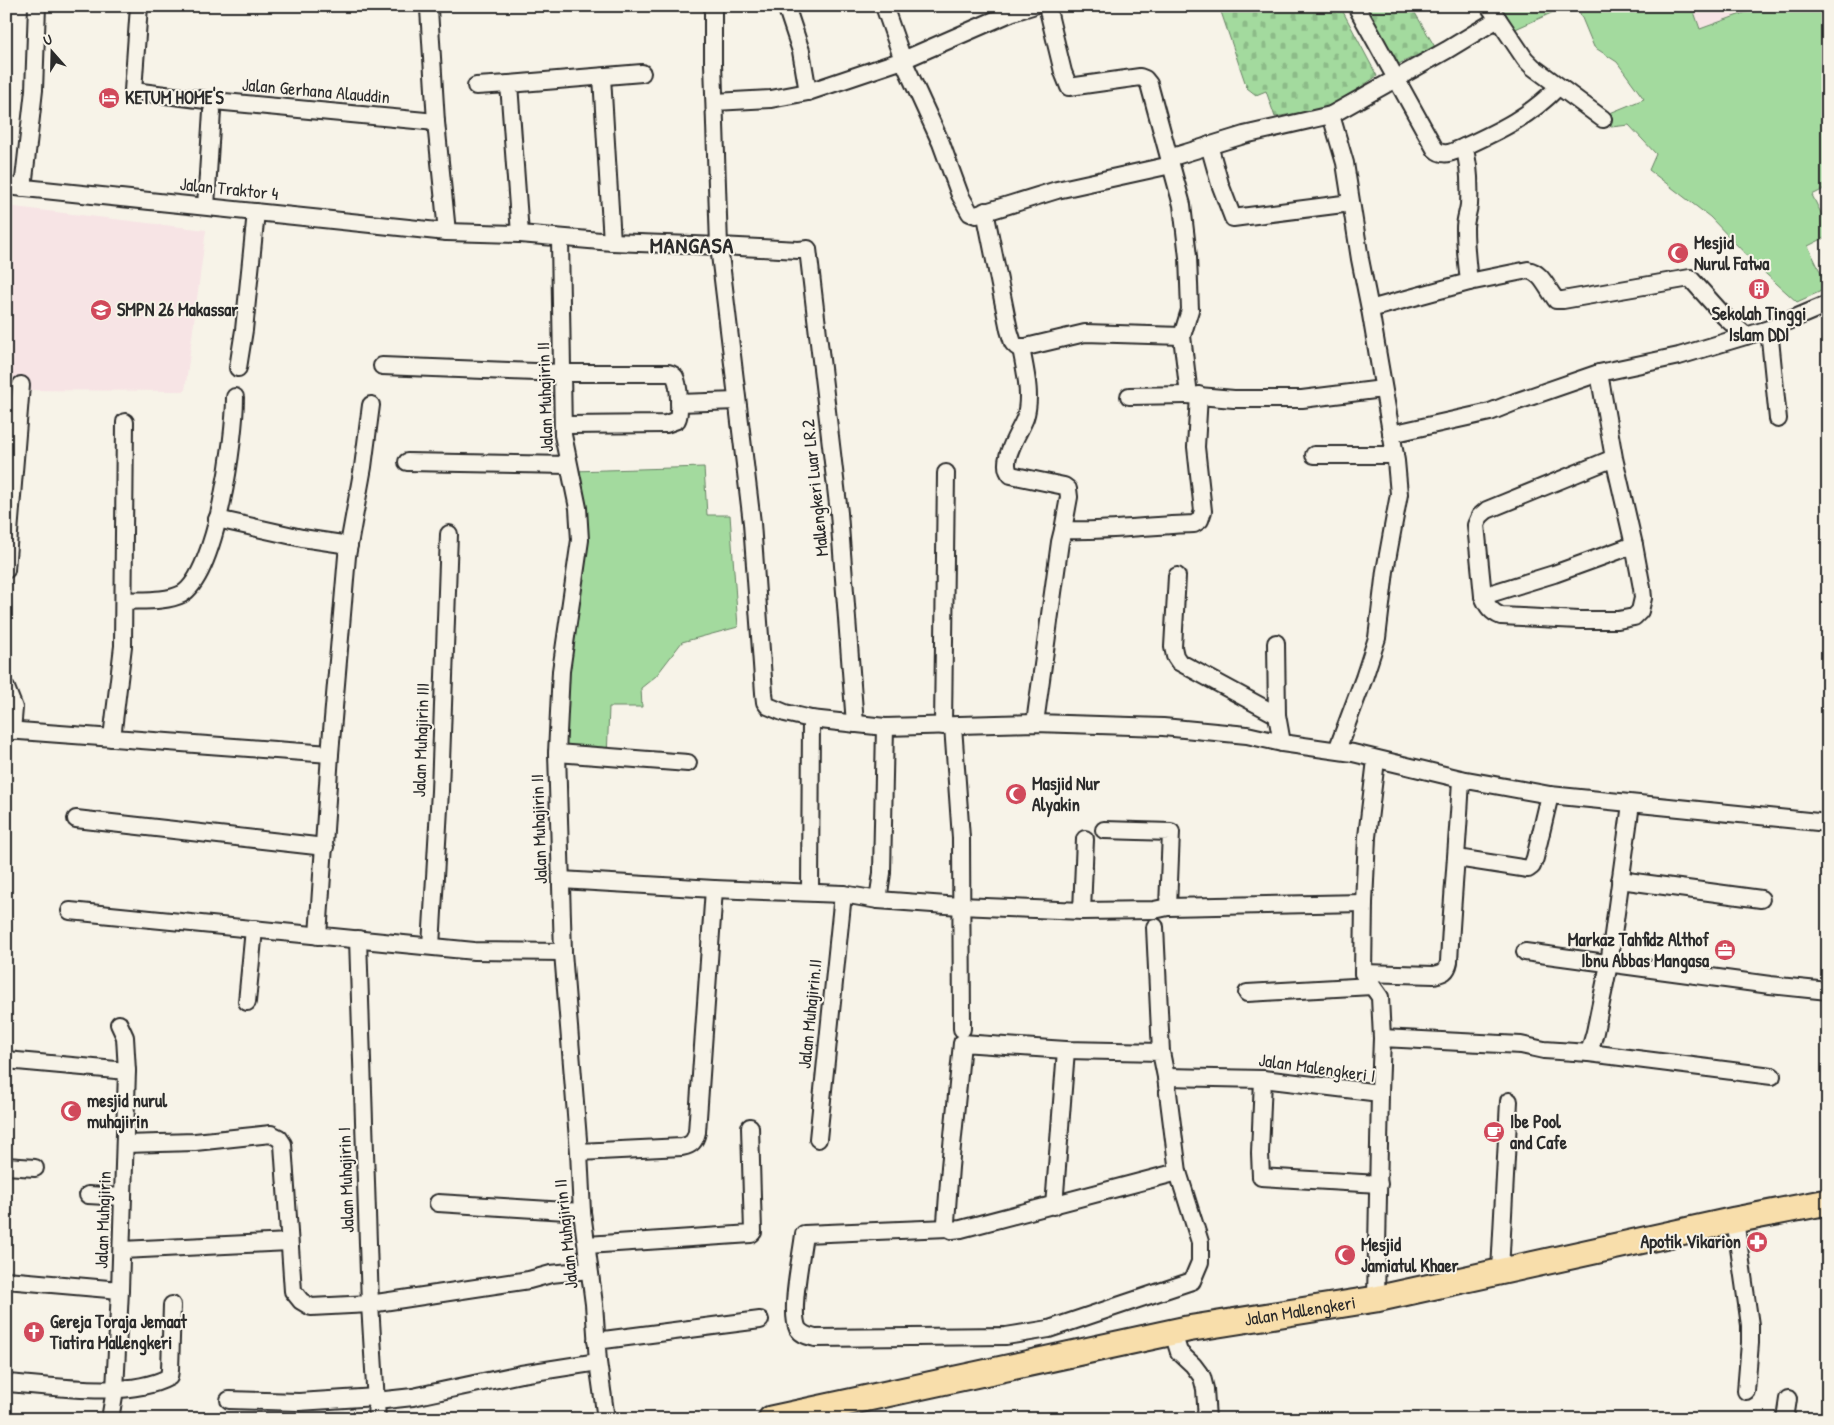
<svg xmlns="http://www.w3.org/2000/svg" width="1834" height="1425" font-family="'Patrick Hand',sans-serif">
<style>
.built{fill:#f7e4e5}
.grass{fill:#a3da9e;stroke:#678264}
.cemetery{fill:url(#cemetery-stones);stroke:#678264}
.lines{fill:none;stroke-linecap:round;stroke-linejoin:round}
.street-casing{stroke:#2b2b2b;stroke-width:20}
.primary-casing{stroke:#2b2b2b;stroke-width:29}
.street{stroke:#f7f3e8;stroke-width:16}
.primary{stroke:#f8deab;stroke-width:25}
.labels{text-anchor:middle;stroke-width:4;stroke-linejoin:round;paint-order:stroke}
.street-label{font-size:18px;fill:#2b2b2b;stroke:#f7f3e8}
.poi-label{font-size:18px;font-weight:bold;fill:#2b2b2b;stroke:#f7f3e8;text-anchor:start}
.district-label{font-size:22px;font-weight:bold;letter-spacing:1px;fill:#2b2b2b;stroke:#f7f3e8}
</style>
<defs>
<pattern id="cemetery-stones" width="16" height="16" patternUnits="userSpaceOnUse" patternTransform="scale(1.25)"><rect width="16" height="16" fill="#a3da9e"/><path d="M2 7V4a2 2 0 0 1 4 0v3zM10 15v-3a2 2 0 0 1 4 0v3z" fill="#8cbb88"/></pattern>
</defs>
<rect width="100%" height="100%" fill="#f7f3e8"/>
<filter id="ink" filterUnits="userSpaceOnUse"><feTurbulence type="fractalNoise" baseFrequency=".02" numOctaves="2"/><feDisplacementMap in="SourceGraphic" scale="10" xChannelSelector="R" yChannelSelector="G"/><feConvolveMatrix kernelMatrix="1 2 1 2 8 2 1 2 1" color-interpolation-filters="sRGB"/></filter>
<g filter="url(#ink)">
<g class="built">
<polygon points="1692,6 1763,6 1700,29"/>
<polygon points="6,206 206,230 185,391 6,390"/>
</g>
<g class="grass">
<polygon points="1494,6 1567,6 1511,31"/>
<polygon points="1577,6 1692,6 1700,29 1763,6 1828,6 1828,187 1812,195 1828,227 1828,236 1808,246 1828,288 1797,302 1756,265 1710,217 1649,170 1656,154 1629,125 1611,127 1610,113 1644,99 1617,62 1594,47"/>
<polygon points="704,467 707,515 730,515 738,627 682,642 656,676 641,688 642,707 609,707 607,759 561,756 573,616 573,471"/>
</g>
<g class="cemetery">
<polygon points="1219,6 1340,6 1377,76 1332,107 1275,117 1266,91 1256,95 1247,88"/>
<polygon points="1353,6 1411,6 1435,47 1388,69"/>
</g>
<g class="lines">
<g class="street-casing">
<g id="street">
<polyline points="139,6 133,91 214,101 436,122"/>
<polyline points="713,6 713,63 719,246 799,250 808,249 839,513 855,724"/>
<polyline points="786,6 801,51 808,92"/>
<polyline points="884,6 903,60 1013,12 1032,6"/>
<polyline points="1047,6 1063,72 1069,87 1140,77 1145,79 1149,84 1182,205 1188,257 1190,310 1182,336 1188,387 1187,395 1234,399 1302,399 1383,389"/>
<path d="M1356,6L1435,149C1444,158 1454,151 1464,147C1470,166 1470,185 1469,205C1468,213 1465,220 1465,228C1465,246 1467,264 1469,282L1370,309"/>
<polyline points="1489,6 1498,19"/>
<polyline points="429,9 436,122 447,232"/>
<polyline points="602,77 612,242"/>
<polyline points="476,86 509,84"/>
<polyline points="715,102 771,99 808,92 903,60 941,143 960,195 970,213 976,215 1057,190 1171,165"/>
<polyline points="1331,115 1345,163 1360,259 1370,309 1396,461 1399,494 1385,571 1377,638 1364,678 1337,750"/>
<polyline points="1209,145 1220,184 1233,218 1351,203"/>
<path d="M1464,147C1501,130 1530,116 1558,87"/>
<polyline points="1169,158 1244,135 1331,115 1447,50 1498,19 1525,59 1533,67 1603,119"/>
<polyline points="6,186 447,232 520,234 612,242 719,246 752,523 764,693 765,702 768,706 785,713 811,719 885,727 1035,723 1163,727 1247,735 1282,743 1353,753 1461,779 1550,795 1828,823"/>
<polyline points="23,188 34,90 37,6"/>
<polyline points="206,206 212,111"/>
<polyline points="985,211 1009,330 1013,343 1017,347 1026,347 1085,333 1182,336"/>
<polyline points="520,234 509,84 642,73"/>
<polyline points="560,238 563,435 578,508 580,540 561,671 557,753 563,952 579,1152 582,1212 594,1304 598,1362 606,1419"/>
<path d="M1469,282L1528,270C1542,273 1546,287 1554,297L1556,300H1563L1690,278L1725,317L1746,336"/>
<polyline points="1769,329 1778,419"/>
<path d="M1021,348C1025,370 1032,396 1025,418C1020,432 998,462 1011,475L1064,486L1068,489L1069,497L1063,530"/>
<polyline points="382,366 563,373"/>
<polyline points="238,368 244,330 256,212"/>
<path d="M1599,373L1614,458L1634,545L1642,588L1643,598L1640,611L1634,617L1618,620H1579L1501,616C1491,612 1487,606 1483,596L1476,525L1480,516L1487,510L1614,458"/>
<polyline points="1129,396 1187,395"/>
<polyline points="679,403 737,401"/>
<path d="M567,425L666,424L677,420C681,414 679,384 675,377C673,374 672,374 668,373H567"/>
<polyline points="1391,434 1490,412 1515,402 1599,373 1679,356 1769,329 1828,304"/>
<polyline points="1314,455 1395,455"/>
<polyline points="407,462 568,465"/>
<polyline points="217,519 302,538 349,545"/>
<polyline points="6,570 21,385"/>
<polyline points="1177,576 1173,647 1175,656 1179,662 1277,715"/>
<polyline points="1483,596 1554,574 1634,545"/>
<path d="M125,601C142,600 166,602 182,594C217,573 235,437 235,397"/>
<polyline points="1276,643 1277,715 1282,743"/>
<polyline points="6,688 14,708 12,731"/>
<path d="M1035,723L1060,542L1063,530C1107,532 1150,525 1194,524L1200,520L1203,511L1196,447L1199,395"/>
<polyline points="943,726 946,473"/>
<polyline points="953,726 961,838 962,1029"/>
<polyline points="6,730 330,754"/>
<polyline points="112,738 123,646 125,422"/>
<polyline points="557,753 688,763"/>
<polyline points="1376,760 1367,837 1364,903 1363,973 1380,997 1382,1038"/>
<polyline points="76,819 325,847"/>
<polyline points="1457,858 1528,869 1532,866 1535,858 1550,795"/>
<polyline points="561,880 714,889 843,894 878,900 960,906 1082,911 1154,910 1168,907 1171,832 1104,830"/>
<polyline points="1620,880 1761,899"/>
<polyline points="810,892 811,719"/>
<polyline points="878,900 882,873 885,727"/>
<polyline points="1168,907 1364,903"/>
<polyline points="70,911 474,951 563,952"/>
<polyline points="1082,911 1085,839"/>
<polyline points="1155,927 1161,1052 1166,1077 1178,1172 961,1229 952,1230 948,1228 946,1222 950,1167 962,1043 1066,1050 1161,1052"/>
<polyline points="318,936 330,754 347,556 363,467 371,405"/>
<polyline points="358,939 370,1304 377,1419"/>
<polyline points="431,946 440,791 449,534"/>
<polyline points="1525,952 1770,985 1828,991"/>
<path d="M1363,973L1434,975C1443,973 1447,972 1449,962C1452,901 1458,840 1461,779"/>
<polyline points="1247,993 1372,986"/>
<polyline points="247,1002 254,929"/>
<polyline points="1589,1053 1772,1076"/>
<polyline points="6,1060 127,1071"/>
<polyline points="1166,1077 1263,1079 1380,1093 1376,1299"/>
<polyline points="1263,1079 1260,1153 1261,1177 1379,1184"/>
<polyline points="1380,1093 1382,1038 1521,1045 1544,1050 1589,1053 1595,1032 1609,964 1631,804"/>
<polyline points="818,1139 843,894"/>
<polyline points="125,1144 195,1142 271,1134 279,1138 283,1144 293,1291 301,1301 311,1307 370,1304 529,1280 551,1274 589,1270"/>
<path d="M579,1152L682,1147C692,1145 695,1141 697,1132L714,889"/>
<polyline points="6,1166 35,1168"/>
<polyline points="88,1195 123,1197"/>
<polyline points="438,1203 582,1212"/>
<polyline points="1054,1206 1066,1050"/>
<polyline points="1735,1220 1750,1325 1750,1343 1746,1391"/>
<path d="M948,1228L804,1234C802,1254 789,1312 798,1329C802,1335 808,1336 815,1338L1006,1336L1049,1329L1192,1281L1200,1262V1242L1178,1172"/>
<polyline points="587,1245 751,1234 753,1232 750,1127"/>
<polyline points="122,1250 289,1242"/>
<polyline points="1500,1271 1509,1101"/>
<polyline points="6,1280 120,1290"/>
<polyline points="1173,1333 1179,1352 1193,1365 1202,1377 1205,1389 1207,1419"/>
<polyline points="596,1341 760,1320"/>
<path d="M6,1383C51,1386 129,1399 169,1377L170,1370L172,1305"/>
<polyline points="229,1400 299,1402 376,1397"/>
<polyline points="376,1401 413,1397 521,1374 598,1362"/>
<polyline points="110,1419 115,1390 120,1290 127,1071 125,1037 119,1024"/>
<polyline points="1785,1419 1788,1399"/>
</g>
</g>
<g class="primary-casing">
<g id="primary">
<path id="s1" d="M771,1419L1187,1329L1376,1299L1735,1220L1828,1202"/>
</g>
</g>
<use href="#street" class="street"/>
<use href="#primary" class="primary"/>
</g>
</g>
<defs>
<g id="hotel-disc" transform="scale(1.125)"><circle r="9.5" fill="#d1495b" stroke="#f7f3e8"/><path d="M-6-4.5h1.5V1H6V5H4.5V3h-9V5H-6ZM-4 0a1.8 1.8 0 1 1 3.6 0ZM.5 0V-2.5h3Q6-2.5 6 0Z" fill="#fff"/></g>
<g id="mosque-disc" transform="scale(1.125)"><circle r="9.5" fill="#d1495b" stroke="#f7f3e8"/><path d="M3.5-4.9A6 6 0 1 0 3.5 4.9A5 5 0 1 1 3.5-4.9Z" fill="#fff"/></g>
<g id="building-disc" transform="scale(1.125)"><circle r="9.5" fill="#d1495b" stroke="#f7f3e8"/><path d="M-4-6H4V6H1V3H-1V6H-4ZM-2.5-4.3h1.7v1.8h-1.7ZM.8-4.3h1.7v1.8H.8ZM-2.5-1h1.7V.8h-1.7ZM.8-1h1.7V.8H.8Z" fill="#fff"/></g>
<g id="school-disc" transform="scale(1.125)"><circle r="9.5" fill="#d1495b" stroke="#f7f3e8"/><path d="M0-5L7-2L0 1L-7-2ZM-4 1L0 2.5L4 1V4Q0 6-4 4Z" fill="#fff"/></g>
<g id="office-disc" transform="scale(1.125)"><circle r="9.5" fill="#d1495b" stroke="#f7f3e8"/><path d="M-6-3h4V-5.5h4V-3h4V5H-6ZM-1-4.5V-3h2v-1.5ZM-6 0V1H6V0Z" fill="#fff"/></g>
<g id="cafe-disc" transform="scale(1.125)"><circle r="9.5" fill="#d1495b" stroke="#f7f3e8"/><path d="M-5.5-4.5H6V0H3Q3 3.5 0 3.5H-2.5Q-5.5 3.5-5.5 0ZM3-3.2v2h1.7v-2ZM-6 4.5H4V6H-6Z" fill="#fff"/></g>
<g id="pharmacy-disc" transform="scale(1.125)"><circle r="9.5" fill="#d1495b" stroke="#f7f3e8"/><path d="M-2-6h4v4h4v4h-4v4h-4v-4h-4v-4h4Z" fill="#fff"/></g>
<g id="church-disc" transform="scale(1.125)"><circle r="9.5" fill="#d1495b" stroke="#f7f3e8"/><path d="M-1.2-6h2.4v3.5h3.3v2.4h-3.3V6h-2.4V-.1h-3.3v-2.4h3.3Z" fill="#fff"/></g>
</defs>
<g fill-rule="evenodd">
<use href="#hotel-disc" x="109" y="98"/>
<use href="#mosque-disc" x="1678" y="253"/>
<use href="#building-disc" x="1759" y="289"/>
<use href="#school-disc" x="101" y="310"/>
<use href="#mosque-disc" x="1016" y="794"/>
<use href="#office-disc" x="1725" y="950"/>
<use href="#mosque-disc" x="71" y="1111"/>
<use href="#cafe-disc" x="1494" y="1132"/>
<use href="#pharmacy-disc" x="1757" y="1242"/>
<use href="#mosque-disc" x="1345" y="1255"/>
<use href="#church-disc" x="34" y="1332"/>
</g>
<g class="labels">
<g class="street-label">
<text transform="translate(316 91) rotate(5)" y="6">Jalan Gerhana Alauddin</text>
<text transform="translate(229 189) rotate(6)" y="6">Jalan Traktor 4</text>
<text transform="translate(545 397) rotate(-92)" y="6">Jalan Muhajirin II</text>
<text transform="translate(815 488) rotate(-96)" y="6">Mallengkeri Luar LR.2</text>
<text transform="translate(421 740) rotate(-88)" y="6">Jalan Muhajirin III</text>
<text transform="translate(539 829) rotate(-92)" y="6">Jalan Muhajirin II</text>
<text transform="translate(810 1014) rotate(-84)" y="6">Jalan Muhajirin.II</text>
<text transform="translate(1317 1068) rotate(8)" y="6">Jalan Malengkeri I</text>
<text transform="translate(346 1180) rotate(-92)" y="6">Jalan Muhajirin I</text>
<text transform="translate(103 1220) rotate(-88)" y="6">Jalan Muhajirin</text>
<text transform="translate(566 1234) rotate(-96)" y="6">Jalan Muhajirin II</text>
<text dy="6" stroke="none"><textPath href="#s1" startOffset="540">Jalan Mallengkeri</textPath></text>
</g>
<g class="poi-label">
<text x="125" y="104">KETUM HOME'S</text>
<text x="1694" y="249">Mesjid<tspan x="1694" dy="21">Nurul Fatwa</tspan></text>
<text x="117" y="316">SMPN 26 Makassar</text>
<text x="1759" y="320" text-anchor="middle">Sekolah Tinggi<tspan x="1759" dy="21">Islam DDI</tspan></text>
<text x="1032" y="790">Masjid Nur<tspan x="1032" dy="21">Alyakin</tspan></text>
<text x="1709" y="946" text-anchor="end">Markaz Tahfidz Althof<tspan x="1709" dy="21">Ibnu Abbas Mangasa</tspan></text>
<text x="87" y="1107">mesjid nurul<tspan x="87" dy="21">muhajirin</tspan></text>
<text x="1510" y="1128">Ibe Pool<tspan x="1510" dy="21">and Cafe</tspan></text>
<text x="1741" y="1248" text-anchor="end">Apotik Vikarion</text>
<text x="1361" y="1251">Mesjid<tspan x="1361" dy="21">Jamiatul Khaer</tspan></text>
<text x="50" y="1328">Gereja Toraja Jemaat<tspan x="50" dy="21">Tiatira Mallengkeri</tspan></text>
</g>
<g class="district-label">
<text x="692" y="253">MANGASA</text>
</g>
</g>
<rect width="1834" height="1425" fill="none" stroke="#f7f3e8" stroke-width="25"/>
<rect x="12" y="12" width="1809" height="1400" fill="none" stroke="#2b2b2b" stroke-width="2" filter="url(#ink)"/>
<g transform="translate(52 52) rotate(340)" stroke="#f7f3e8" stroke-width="4" paint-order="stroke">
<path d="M0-4L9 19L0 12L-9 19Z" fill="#2b2b2b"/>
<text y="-8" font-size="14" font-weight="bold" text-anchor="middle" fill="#2b2b2b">U</text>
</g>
</svg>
